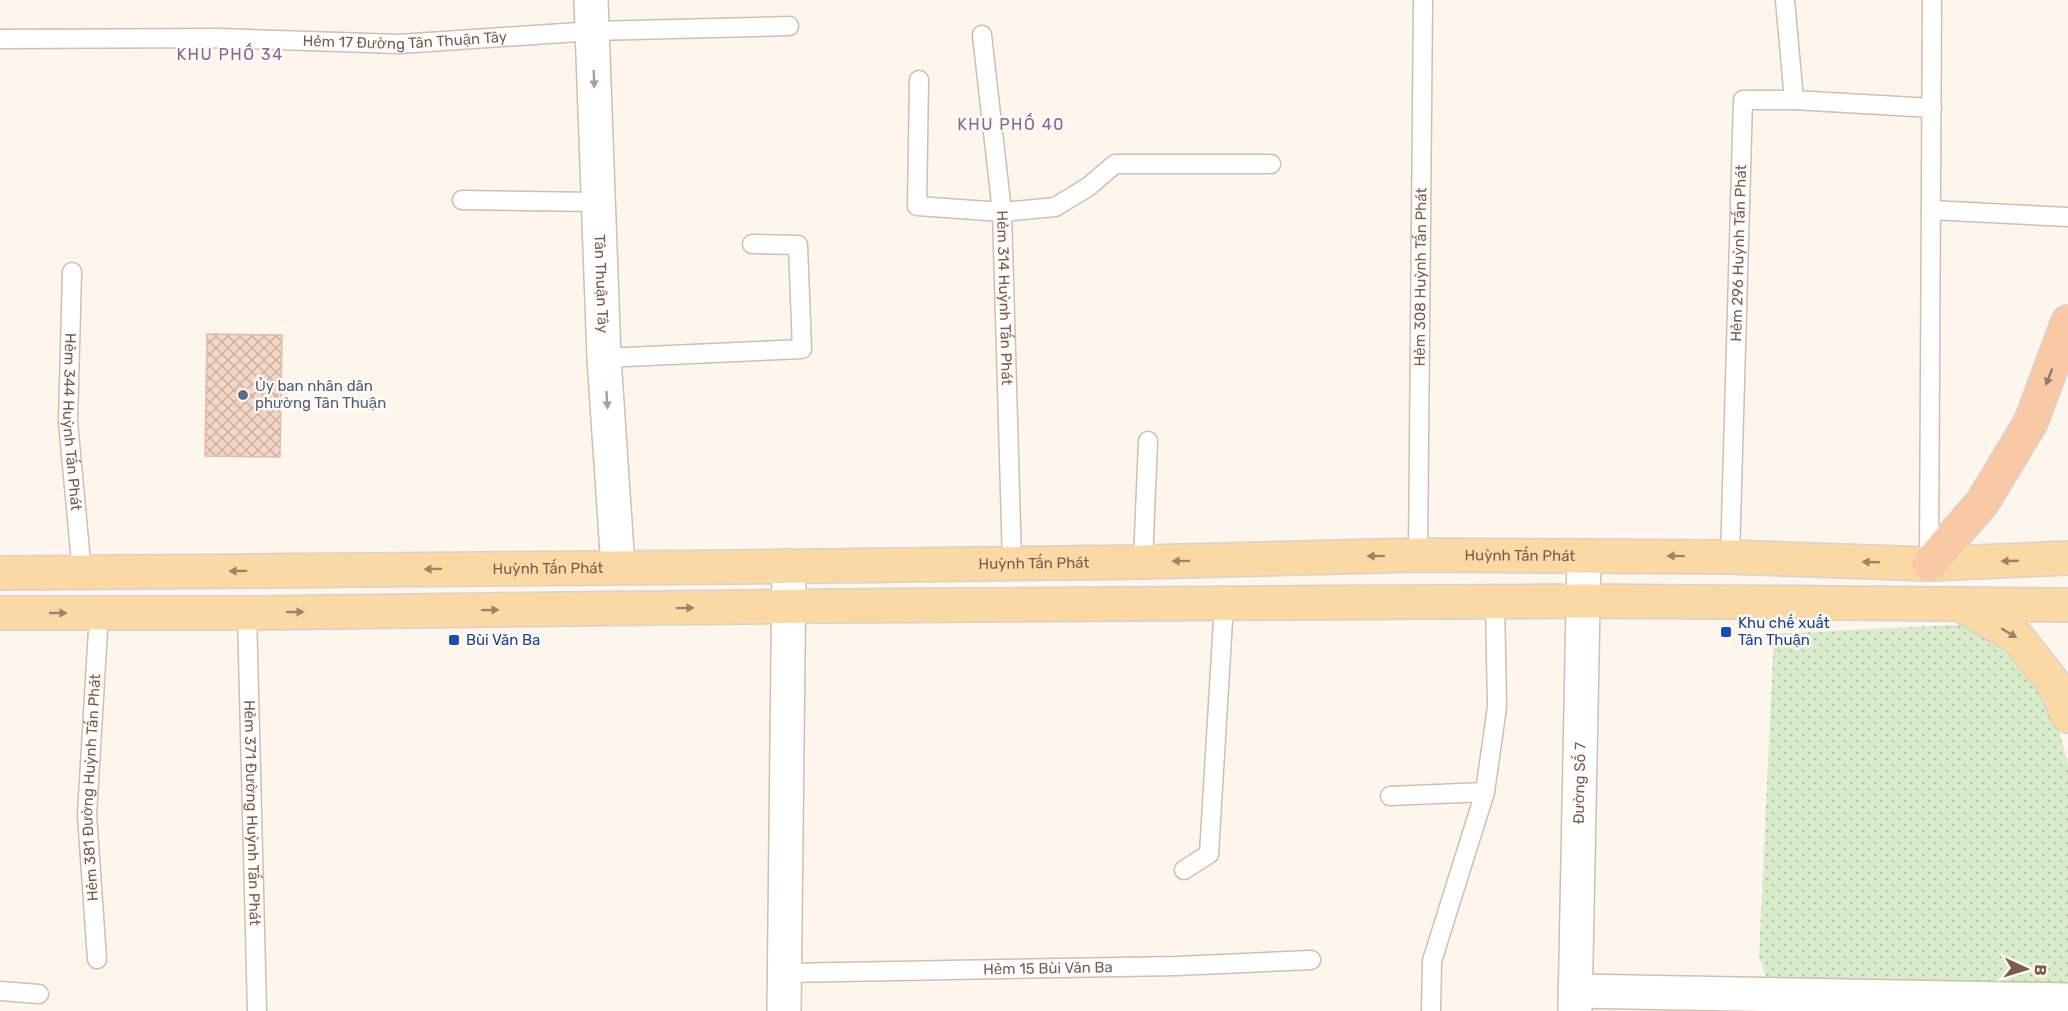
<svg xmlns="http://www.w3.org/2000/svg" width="2068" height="1011" font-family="Rubik,sans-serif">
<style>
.park{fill:url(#park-dots)}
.building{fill:url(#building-cross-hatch);stroke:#e6bba3;stroke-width:1.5}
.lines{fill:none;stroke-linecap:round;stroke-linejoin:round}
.service-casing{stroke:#d1beb0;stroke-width:21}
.minor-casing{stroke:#d1beb0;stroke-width:36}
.primary-casing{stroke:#dad1cd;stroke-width:36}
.trunk-casing{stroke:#dad1cd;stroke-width:36}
.service{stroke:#fff;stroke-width:18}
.minor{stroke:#fff;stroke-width:33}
.primary{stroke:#fbd9a5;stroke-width:33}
.trunk{stroke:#f9c8a4;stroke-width:33}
.oneway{fill:#af9d94}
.oneway2{fill:#9a7763}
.oneway3{fill:#a18267}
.service-dot{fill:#5c6f8a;stroke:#fffaf3;stroke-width:2}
.transit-dot{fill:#1a4fb4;stroke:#fffaf3;stroke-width:2}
.labels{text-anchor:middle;stroke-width:5;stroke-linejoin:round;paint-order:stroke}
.street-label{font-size:15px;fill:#7a5c4d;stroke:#fffaf3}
.service-label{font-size:15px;fill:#4e5e75;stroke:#fffaf3;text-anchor:start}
.transit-label{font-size:15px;fill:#164399;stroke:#fffaf3;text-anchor:start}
.neighbourhood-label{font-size:16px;letter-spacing:1.5px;fill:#846695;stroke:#fffaf3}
</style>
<defs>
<pattern id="park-dots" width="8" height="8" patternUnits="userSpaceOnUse" patternTransform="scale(1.5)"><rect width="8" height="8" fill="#d8ecc9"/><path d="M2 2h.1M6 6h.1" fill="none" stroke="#b4c2a5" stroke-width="1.8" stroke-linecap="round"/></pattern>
<pattern id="building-cross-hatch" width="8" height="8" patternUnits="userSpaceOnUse" patternTransform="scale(1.5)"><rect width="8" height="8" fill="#f3d5c3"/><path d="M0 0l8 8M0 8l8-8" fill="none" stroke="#cab0a1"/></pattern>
</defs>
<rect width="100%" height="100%" fill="#fdf6ec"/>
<polygon class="park" points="1973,624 2008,641 2047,687 2068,764 2068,978 2066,987 1769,985 1759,957 1774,634"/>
<polygon class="building" points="207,334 282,335 280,457 205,456"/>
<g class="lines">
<g class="service-casing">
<g id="service">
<path id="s1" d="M982,35L1002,212L1012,562"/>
<path id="s2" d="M0,39L219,38L399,44L593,31L789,26"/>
<polyline points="919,80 917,206 1002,212 1055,207 1088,187 1115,164 1271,164"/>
<polyline points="1794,100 1932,108"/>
<polyline points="462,200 598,202"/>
<polyline points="1931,210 2068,217"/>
<path id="s3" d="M72,272L68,422L82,573"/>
<polyline points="604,358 802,349 798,245 752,244"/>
<path id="s4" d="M1418,555L1423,0"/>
<path id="s5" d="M1730,557L1743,100H1794L1785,0"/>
<polyline points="1143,562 1148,441"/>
<polyline points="1929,562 1932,0"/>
<path id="s6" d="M247,613L257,1011"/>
<polyline points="1390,796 1485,792"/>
<polyline points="1184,870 1209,854 1224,604"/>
<path id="s7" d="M97,959L87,815L99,613"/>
<path id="s8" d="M784,973L1177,966L1311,960"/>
<polyline points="0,991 39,994"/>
<polyline points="1431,1011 1432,961 1485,792 1497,707 1495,602"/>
</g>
</g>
<g class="minor-casing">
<g id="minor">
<path id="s9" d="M591,0L604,358L618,567"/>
<polyline points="1575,991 2068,1000"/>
<polyline points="784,1011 789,566"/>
<path id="s10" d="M1575,1011L1584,556"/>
</g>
</g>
<g class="primary-casing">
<g id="primary">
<path id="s11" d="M0,573L734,567L1143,562L1418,555L1730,557L1929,564L2068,558"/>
<polyline points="1961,605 2018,638 2054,684 2068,716"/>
<polyline points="0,613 247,613 826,606 1583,601 2068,605"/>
</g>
</g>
<g class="trunk-casing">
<polyline id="trunk" points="1929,564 1982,503 2031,422 2068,322"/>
</g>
<use href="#service" class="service"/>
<use href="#minor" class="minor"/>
<use href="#primary" class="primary"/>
<use href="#trunk" class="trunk"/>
</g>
<defs><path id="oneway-solid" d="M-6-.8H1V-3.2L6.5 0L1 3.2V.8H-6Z" transform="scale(1.5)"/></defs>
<g class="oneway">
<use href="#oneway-solid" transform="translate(594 79) rotate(88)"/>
<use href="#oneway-solid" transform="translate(607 400) rotate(86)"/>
</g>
<use class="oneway2" href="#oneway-solid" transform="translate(2049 377) rotate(111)"/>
<g class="oneway3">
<use href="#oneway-solid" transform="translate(1376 556) rotate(179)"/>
<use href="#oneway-solid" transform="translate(1676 556) rotate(-179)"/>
<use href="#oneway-solid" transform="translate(1181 561) rotate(179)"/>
<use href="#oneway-solid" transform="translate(2010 561) rotate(178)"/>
<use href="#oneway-solid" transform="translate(1871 562) rotate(-178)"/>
<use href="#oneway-solid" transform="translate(433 569) rotate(179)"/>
<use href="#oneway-solid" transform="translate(238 571) rotate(179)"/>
<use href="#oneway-solid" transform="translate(685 608) rotate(-1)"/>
<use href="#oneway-solid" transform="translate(490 610) rotate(-1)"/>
<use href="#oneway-solid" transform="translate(295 612) rotate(-1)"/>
<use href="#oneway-solid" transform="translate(58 613)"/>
<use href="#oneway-solid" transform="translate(2009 633) rotate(31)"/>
</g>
<circle class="service-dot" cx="243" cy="395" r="6"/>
<g class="transit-dot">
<rect x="1720" y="626" width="12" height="12" rx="3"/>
<rect x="448" y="634" width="12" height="12" rx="3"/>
</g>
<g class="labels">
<g class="street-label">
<text dy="5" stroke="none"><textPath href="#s2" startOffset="405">Hẻm 17 Đường Tân Thuận Tây</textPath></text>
<text dy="5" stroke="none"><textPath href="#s5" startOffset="304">Hẻm 296 Huỳnh Tấn Phát</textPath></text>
<text dy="5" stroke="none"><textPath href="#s4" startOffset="278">Hẻm 308 Huỳnh Tấn Phát</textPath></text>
<text dy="5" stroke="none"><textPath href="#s9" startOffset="284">Tân Thuận Tây</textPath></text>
<text dy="5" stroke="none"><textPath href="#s1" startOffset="264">Hẻm 314 Huỳnh Tấn Phát</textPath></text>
<text dy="5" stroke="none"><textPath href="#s3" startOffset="150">Hẻm 344 Huỳnh Tấn Phát</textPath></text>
<text dy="5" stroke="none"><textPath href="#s11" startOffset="1520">Huỳnh Tấn Phát</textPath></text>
<text dy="5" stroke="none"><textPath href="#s11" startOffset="1034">Huỳnh Tấn Phát</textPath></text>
<text dy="5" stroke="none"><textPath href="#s11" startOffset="548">Huỳnh Tấn Phát</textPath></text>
<text dy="5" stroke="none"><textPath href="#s10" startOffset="228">Đường Số 7</textPath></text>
<text dy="5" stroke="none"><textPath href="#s7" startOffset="172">Hẻm 381 Đường Huỳnh Tấn Phát</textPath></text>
<text dy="5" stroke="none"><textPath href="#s6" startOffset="200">Hẻm 371 Đường Huỳnh Tấn Phát</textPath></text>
<text dy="5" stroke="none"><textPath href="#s8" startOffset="264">Hẻm 15 Bùi Văn Ba</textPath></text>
</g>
<g class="service-label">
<text x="255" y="391">Ủy ban nhân dân<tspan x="255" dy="17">phường Tân Thuận</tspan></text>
</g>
<g class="transit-label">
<text x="1738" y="628">Khu chế xuất<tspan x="1738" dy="17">Tân Thuận</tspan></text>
<text x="466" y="645">Bùi Văn Ba</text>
</g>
<g class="neighbourhood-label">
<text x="230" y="60">KHU PHỐ 34</text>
<text x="1011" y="130">KHU PHỐ 40</text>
</g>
</g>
<g transform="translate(2026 969) rotate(94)" stroke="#fffaf3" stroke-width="4.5" paint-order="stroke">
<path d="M0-4.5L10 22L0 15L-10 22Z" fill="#7a5c4d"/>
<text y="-9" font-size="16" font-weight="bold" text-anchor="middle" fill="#7a5c4d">B</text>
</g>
</svg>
